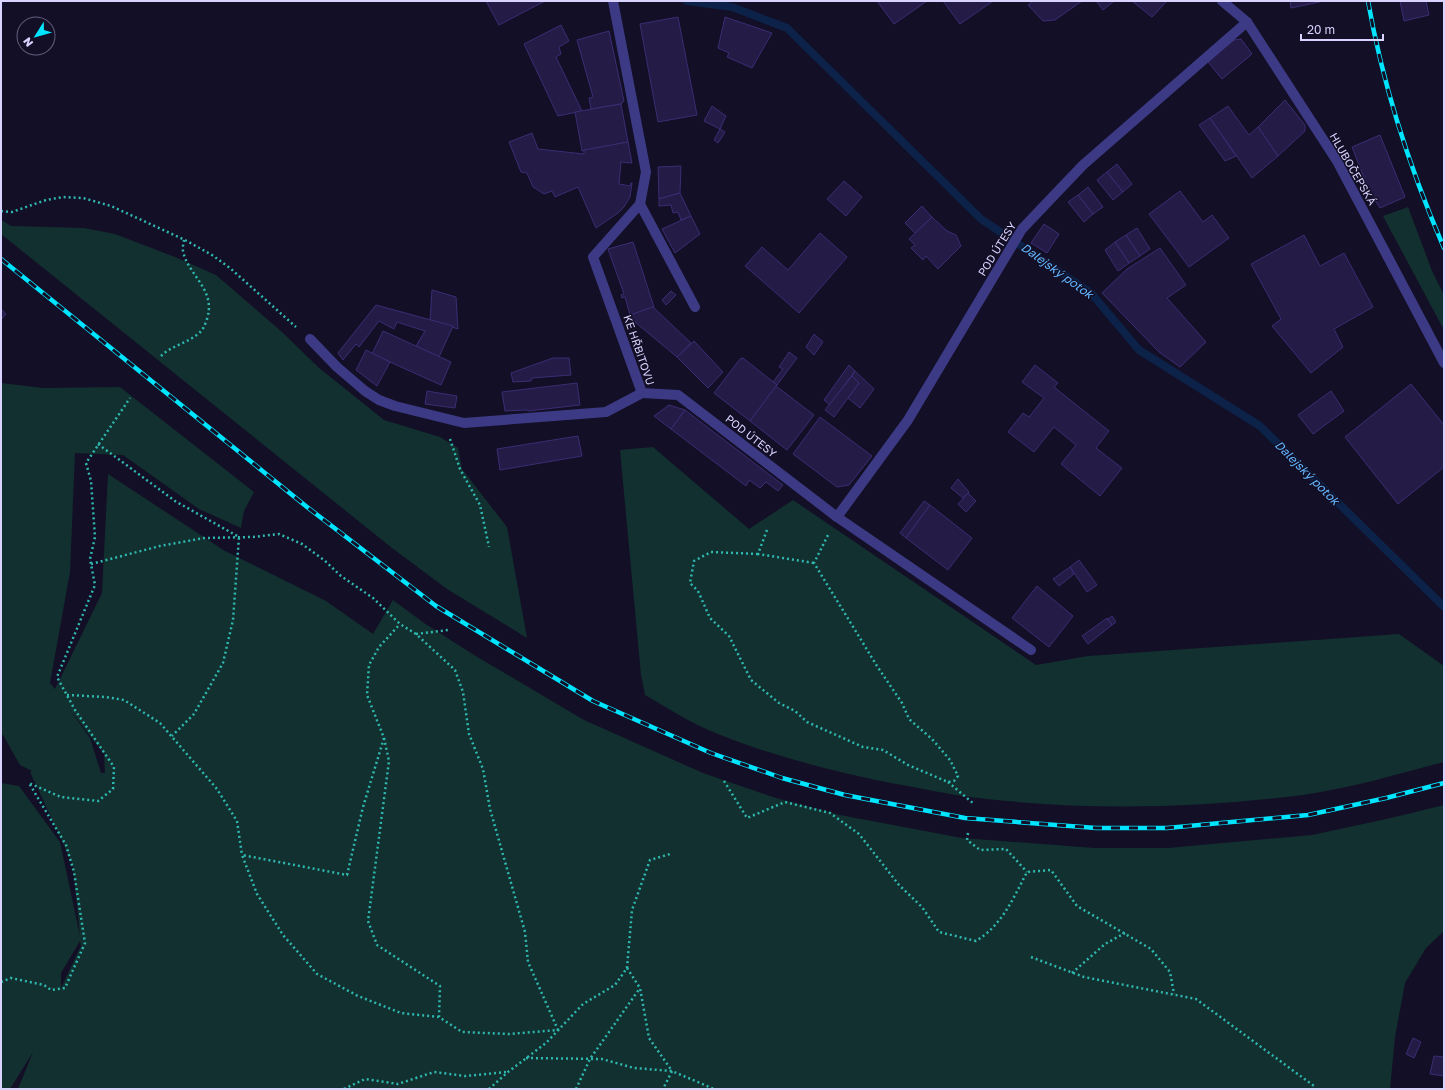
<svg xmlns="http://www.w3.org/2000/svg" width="1445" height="1090" font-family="'Golos Text',sans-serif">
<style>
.green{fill:#12302f;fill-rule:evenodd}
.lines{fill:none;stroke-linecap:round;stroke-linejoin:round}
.stream{stroke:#0c2248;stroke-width:8}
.building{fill:#241b47;stroke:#3b2d73}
.path{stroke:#2fb8b0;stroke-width:2.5;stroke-dasharray:2 3;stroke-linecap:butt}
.lane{stroke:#3d3a85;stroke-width:10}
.street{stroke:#3d3a85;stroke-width:10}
.rail-casing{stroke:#00e5ff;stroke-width:4.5}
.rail{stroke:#130f26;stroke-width:3;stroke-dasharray:9;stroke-linecap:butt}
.labels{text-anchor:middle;stroke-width:3;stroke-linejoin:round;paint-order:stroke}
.street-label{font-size:11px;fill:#d9d4ff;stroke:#130f26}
.water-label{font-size:12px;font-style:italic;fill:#62b6ff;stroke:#130f26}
</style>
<rect width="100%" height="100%" fill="#130f26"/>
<g class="green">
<polygon points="1408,207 1432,271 1444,295 1444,330 1383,216"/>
<polygon points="1,220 11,226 84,228 115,234 175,257 216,275 282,332 318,367 384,420 440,437 458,448 462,469 507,527 527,638 447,589 392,548 1,234"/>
<path d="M1,383L43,388L120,387L254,492L244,511L241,528L199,509L123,455L75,453L70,572L50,683L55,689L102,593L108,474L225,551L326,601L373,634L393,600L424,623L474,655L584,720L703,773L776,798L840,815L962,838L1095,848H1168L1312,835L1391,818L1444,805V931L1426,948L1405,983L1395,1037L1390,1089H18L33,1052L10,1089H1V783L19,786L60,842L80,936L73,865L30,772L32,771L20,765L3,735L1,736ZM67,706L104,754L105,773H101L90,738ZM80,941L81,946L61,988V973Z"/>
<path d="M653,447L749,529L793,500L1036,665L1088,656L1399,634L1444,666V762C1398,774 1351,788 1303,795C1192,809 1081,811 970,797C945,794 921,788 896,784C836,772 775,757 718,734C692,724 669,709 645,695L641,675L620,450Z"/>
</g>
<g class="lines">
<polyline class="stream" points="687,1 732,7 787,28 981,219 1091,293 1139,350 1260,426 1444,607"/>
</g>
<g class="building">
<polygon points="486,1 545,1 499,25"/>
<polygon points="877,1 927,1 894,24"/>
<polygon points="943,1 993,1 960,24"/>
<polygon points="1033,1 1082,1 1055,20 1043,21 1028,5"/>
<polygon points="1096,1 1114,1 1103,10"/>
<polygon points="1132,1 1167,1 1152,17"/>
<polygon points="1290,1 1324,1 1291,8"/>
<polygon points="1400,1 1426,1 1429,15 1404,21"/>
<polygon points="678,17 697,115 658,122 640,24"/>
<polygon points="725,17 772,33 752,68 727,57 729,53 718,48"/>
<polygon points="561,25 569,41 559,47 561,54 556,57 582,111 558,116 524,44"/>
<polygon points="609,31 624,101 621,104 591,109 589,98 593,97 577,40"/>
<polygon points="1241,39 1252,54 1222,79 1208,62 1234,40"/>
<polygon points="1285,100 1305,125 1305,131 1278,156 1258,127"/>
<polygon points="621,104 628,142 582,151 575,112"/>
<polygon points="712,106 726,116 720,129 704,121"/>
<polygon points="1228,106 1249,135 1258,127 1278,156 1252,178 1210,118"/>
<polygon points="1210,118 1236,156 1225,161 1199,125"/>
<polygon points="720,129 725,132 718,143 714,140"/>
<polygon points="532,133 538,149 584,154 584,150 628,142 632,163 621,162 619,184 630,186 631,183 632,183 630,197 624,207 618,213 596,228 578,187 555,197 552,191 544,194 533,187 527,173 521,172 509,142"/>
<polygon points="1380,135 1405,197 1380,208 1370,193 1352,147"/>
<polygon points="1117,164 1132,184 1123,192 1107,172"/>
<polygon points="681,166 680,193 659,199 658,167"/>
<polygon points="1107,172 1123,192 1113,200 1097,180"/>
<polygon points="844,181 862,197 846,216 827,199"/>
<polygon points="1088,187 1103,207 1093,214 1078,195"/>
<polygon points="1180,191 1203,222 1212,215 1229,238 1189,267 1149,214"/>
<polygon points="680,193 691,216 681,220 678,212 673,213 671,205 659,206 659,199"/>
<polygon points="1078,195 1093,214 1084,222 1068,202"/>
<polygon points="922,206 932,217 915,233 905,223"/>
<polygon points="691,216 700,234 675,253 662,229"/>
<polygon points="932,217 947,231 956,235 961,246 938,269 926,256 923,260 911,248 915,245 909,239"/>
<polygon points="1044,224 1059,234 1047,253 1031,243"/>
<polygon points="1137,228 1150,249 1140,256 1126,235"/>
<polygon points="820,233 847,257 799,313 745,266 762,247 788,270"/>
<polygon points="1126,235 1140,256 1129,263 1115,242"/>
<polygon points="1304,235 1320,266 1344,253 1373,307 1334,329 1343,347 1311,373 1272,326 1281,319 1251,264"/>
<polygon points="633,242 654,307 630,315 625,297 622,298 621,295 624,294 608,249"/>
<polygon points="1115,242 1129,263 1118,271 1105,250"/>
<polygon points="1160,248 1186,285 1167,298 1206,342 1180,367 1159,352 1102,293 1127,269"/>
<polygon points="432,290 456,297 458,329 430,320"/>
<polygon points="671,291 676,295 666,305 662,300"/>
<polygon points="376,305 453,326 439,357 416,346 425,331 397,322 394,329 379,321 359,347 356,344 343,360 338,353"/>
<polygon points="653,307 691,343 677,357 635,322 630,315"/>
<polygon points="1,309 6,314 1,320"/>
<polygon points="383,331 451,362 441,385 372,354"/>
<polygon points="814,334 823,342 814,355 806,347"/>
<polygon points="694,341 723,372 708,388 677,357"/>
<polygon points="366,350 390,362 377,386 356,370"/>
<polygon points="789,352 797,358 777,385 773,382 783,369 779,367"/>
<polygon points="553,358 569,358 571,375 532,378 531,381 513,382 511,373"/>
<polygon points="743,358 777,385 750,421 714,393 740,359"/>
<polygon points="849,365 855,371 830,405 824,400"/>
<polygon points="1035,365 1058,383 1054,387 1109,431 1096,448 1122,468 1100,496 1061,464 1076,445 1054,427 1034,452 1008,432 1023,413 1029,417 1044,398 1022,382"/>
<polygon points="855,371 874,389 860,408 848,398 859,383 852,376"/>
<polygon points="852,376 859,383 834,417 825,410"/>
<polygon points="577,383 580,405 528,411 527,410 505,411 502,392"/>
<polygon points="1411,384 1444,425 1444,467 1398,504 1345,437"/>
<polygon points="776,386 814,415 787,450 750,421"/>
<polygon points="427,391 457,396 455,408 425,404"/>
<polygon points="1331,391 1344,411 1313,434 1298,415"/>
<polygon points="669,405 685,410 671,429 654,416"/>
<polygon points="685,410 783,485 778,491 766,482 760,488 749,480 746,486 671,429"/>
<polygon points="820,417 872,456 849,485 837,487 793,454"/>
<polygon points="578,436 582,456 500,470 497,449"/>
<polygon points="958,479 969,492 963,498 951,488"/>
<polygon points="968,493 976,501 966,512 958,504"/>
<polygon points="924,501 930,505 906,538 900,533"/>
<polygon points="930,505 972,538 948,570 906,538"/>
<polygon points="1079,560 1097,585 1087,592 1070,567"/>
<polygon points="1070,567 1074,574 1059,586 1053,579"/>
<polygon points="1037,586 1073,616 1049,647 1012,618"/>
<polygon points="1112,616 1116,622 1112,625 1108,619"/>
<polygon points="1107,618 1112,625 1088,644 1082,636"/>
<polygon points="1413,1038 1421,1042 1414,1058 1406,1054"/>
<polygon points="1434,1056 1444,1057 1444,1076 1430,1074"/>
</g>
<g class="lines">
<g class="path">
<polyline points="1,211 12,212 46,200 63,197 83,198 111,206 185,240 212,255 230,268 296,327"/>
<path d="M161,356C171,346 187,343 198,334C203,330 205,325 207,319C216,291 191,277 184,255C182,250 183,245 184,240"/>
<polyline points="450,439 460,469 480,505 489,547"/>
<polyline points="98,444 175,501 239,537 233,620 223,663 194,714 172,736"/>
<polyline points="767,530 758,554 814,563"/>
<polyline points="758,554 711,552 694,561 690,583 698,591 710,618 729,636 751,680 779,703 795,711 807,722 863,747 883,750 908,765 948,782 954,781 958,776 950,760 932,739 909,719 902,703 877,666 814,563 829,533"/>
<polyline points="91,564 160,546 204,538 253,537 279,534 302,544 324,560 341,576 373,598 400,624 416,634 455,670 463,692 469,734 483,769 490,809 525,932 528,962 558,1030 509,1034 462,1032 439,1017 440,986 377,945 368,921 389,761 384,738 367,695 369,665 379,647 400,624"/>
<polyline points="416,634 448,630"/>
<polyline points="67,695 106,697 124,700 160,723 217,789 237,821 242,855"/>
<polyline points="384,738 363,807 347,875 242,855 257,894 283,935 317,974 358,996 401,1013 438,1017"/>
<path d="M724,781L747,818L785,802L830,813L859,834L899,885L922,907L939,932L976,941C1002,925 1013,899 1027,872L1051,870L1077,906L1151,949L1170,972L1174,994"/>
<polyline points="948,782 974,804"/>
<polyline points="968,833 967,840 980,850 1006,849 1027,872"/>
<polyline points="1031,957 1084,977 1196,999 1314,1086 1315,1089"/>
<polyline points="627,968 640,988 649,1038 672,1071 663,1089"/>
<polyline points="1072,973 1105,944 1125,933"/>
<polyline points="1,982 11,978 44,985 51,990 65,988 85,943 74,872 66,845 29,783 61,797 98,801 113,789 114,767 75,710 57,677 95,585 90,559 95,537 91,481 86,463 130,398"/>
<polyline points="526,1058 602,1059 634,1068 672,1071 714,1089"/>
<polyline points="344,1089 365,1079 398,1084 434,1072 465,1076 507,1072"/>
<polyline points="489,1089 508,1072 546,1043 583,1004 615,985 627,968 632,910 650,860 670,854"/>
<polyline points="576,1089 590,1059 640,988"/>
</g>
<polyline class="lane" points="640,204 695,307"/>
<g class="street">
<polyline points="613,1 646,172 640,204 593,257 642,393"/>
<polyline points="1222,1 1247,22 1337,161 1444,363"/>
<polyline points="310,339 337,367 365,391 379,400 395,406 464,423 606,412 642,393"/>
<polyline points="642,393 678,395 837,517 1031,650"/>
<polyline points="837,517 908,420 1022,229 1083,165 1247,22"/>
</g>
<g class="rail-casing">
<g id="rail">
<path d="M1368,1C1383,86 1410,169 1444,248"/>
<polyline points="1,259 307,507 436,606 593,701 711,753 782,778 845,795 965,818 1096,828 1167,828 1308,815 1386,798 1444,783"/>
</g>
</g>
<use href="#rail" class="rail"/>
</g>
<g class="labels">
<g class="street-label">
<text transform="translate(1353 169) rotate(60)" y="4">HLUBOČEPSKÁ</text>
<text transform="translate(997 249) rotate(-58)" y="4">POD ÚTESY</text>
<text transform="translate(639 350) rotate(71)" y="4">KE HŘBITOVU</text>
<text transform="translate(751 436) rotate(38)" y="4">POD ÚTESY</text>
</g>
<g class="water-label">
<text transform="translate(1057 271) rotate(36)" y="4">Dalejský potok</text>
<text transform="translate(1307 473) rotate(45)" y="4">Dalejský potok</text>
</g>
</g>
<rect width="1445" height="1090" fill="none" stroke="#d9d4ff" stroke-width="4"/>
<g transform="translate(36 36) rotate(233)"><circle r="19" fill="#130f26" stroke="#625e7d"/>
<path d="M0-3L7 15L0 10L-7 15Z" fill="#00e5ff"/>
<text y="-6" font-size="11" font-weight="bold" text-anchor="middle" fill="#d9d4ff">N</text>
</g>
<path d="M1301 34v6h82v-6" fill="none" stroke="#d9d4ff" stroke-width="2"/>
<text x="1307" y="34" font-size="12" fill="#d9d4ff" stroke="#130f26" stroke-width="3" paint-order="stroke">20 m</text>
</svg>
